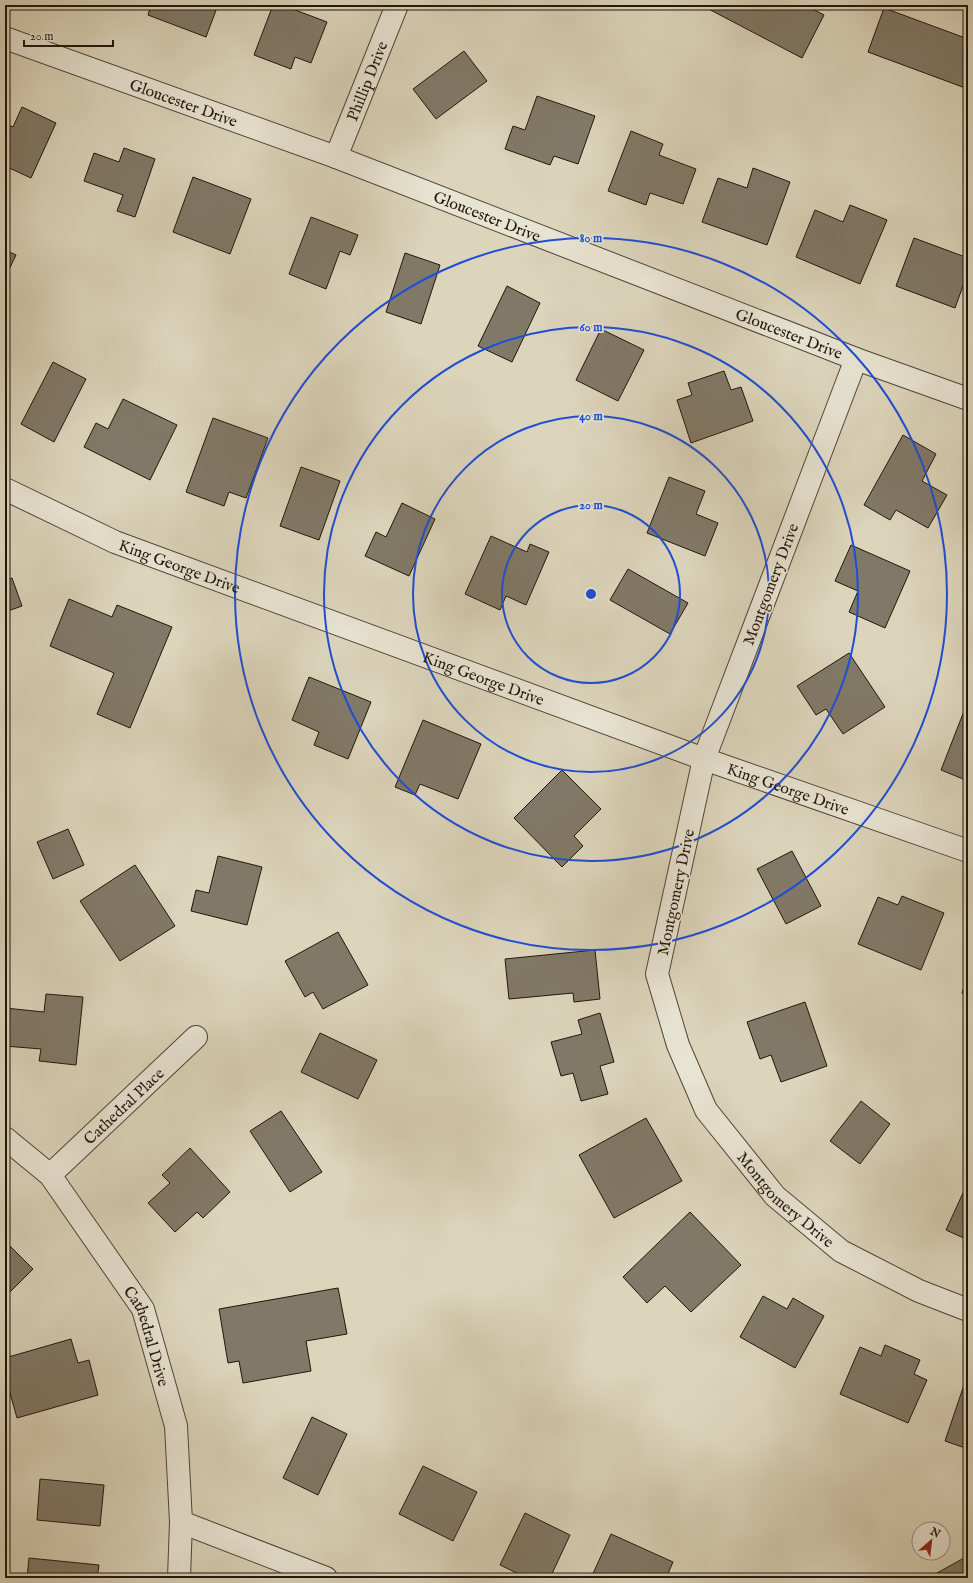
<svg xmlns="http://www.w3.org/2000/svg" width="973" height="1583" font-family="'IM FELL English',serif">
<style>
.building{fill:#817968;stroke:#1f160c}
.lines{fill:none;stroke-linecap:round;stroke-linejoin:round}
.minor-casing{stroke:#4e4638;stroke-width:24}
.minor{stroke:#e8e4d3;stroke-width:22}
.ring{fill:none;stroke:#1d4ed8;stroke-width:2}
.labels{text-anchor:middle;stroke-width:3.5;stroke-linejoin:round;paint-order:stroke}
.street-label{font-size:16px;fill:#1f160c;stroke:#e8e4d3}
.centre{fill:#1d4ed8;stroke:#e8e4d3;stroke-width:2}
.ring-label{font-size:12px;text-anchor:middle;font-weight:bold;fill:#1d4ed8;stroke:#e8e4d3;stroke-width:3.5;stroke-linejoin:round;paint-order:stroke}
</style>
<rect width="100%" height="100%" fill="#dcd5bc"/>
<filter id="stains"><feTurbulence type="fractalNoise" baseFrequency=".005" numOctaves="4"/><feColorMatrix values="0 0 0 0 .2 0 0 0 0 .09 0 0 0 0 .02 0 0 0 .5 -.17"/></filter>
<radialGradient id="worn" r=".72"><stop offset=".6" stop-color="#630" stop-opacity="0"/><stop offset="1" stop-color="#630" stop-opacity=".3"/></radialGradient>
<g class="building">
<polygon points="151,5 218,5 206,37 148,15"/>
<polygon points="273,5 282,5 327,22 311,63 295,57 291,69 254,55"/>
<polygon points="701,5 805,5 824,15 802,58"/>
<polygon points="884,8 968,39 968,89 868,52"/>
<polygon points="464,51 487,81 436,119 413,89"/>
<polygon points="537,96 595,116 578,164 554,156 550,165 505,149 513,126 525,130"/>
<polygon points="22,107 56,123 31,178 5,166 5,126 6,124 13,127"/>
<polygon points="631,131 663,144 659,155 696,169 683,204 650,193 646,205 608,191"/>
<polygon points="124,148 155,159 135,217 117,211 123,195 84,181 94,153 119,162"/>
<polygon points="753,168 790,182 767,245 702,222 718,178 747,188"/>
<polygon points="193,177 251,199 230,254 173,232"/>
<polygon points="850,205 887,220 860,284 796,257 815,210 843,222"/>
<polygon points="311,217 358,235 350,255 340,251 326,289 289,274"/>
<polygon points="914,238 968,258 968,272 955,308 896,286"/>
<polygon points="5,250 16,255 5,278"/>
<polygon points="405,253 440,265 421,324 386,312"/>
<polygon points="507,286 540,303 512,362 478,346"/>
<polygon points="601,329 644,350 618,401 576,380"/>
<polygon points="53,362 86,379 54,442 21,424"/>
<polygon points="724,371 731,390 741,387 753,421 691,443 677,400 692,395 688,383"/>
<polygon points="123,399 177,425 150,480 84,447 96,423 108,429"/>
<polygon points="213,418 268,438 246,498 229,492 224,506 186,492"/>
<polygon points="903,435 936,454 922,481 947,495 928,528 896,510 890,520 864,505"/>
<polygon points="301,467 340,481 319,540 280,526"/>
<polygon points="669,477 705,491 696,514 718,523 705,556 647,533"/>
<polygon points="402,503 435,519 409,576 365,556 376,532 386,537"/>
<polygon points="491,536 527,552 530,544 549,552 526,605 506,596 500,610 465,594"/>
<polygon points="851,545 910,571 885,628 849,612 858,591 835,581"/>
<polygon points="628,569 688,603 670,634 610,600"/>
<polygon points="12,578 22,606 5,612 5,580"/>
<polygon points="69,599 112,617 117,605 172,627 130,728 97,714 114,673 50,646"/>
<polygon points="849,653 885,707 843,734 826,709 816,715 797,686"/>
<polygon points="309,677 371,702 348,759 314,745 319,732 292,720"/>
<polygon points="966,706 968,707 968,781 941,770"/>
<polygon points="423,720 481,744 458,799 420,784 415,795 395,787"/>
<polygon points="562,770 601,809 574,836 583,846 562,867 514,818"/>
<polygon points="68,829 84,865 53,879 37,842"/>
<polygon points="792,851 821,906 786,924 757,869"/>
<polygon points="218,856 262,867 247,925 191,911 196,890 209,893"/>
<polygon points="135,865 175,926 120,961 80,901"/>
<polygon points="902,896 944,913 921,970 858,944 878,897 898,905"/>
<polygon points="338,932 368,985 323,1009 313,992 305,997 285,961"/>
<polygon points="595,950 600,999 574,1002 573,993 509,999 505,959"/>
<polygon points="968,975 968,995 962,993"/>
<polygon points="46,994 83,997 76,1065 39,1061 41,1049 5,1046 5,1008 44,1012"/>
<polygon points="805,1002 827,1066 781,1082 771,1055 760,1059 747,1022"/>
<polygon points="600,1013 614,1062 600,1066 608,1094 581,1101 573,1073 561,1076 551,1042 582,1034 578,1020"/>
<polygon points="320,1033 377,1060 358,1099 301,1072"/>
<polygon points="861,1101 890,1124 860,1164 830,1141"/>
<polygon points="281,1111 322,1172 290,1192 250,1131"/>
<polygon points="646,1118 682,1181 614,1218 579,1155"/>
<polygon points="190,1148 230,1192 203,1218 197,1212 175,1232 148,1203 170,1183 162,1175"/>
<polygon points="968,1182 968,1240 946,1230"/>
<polygon points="690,1212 741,1265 691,1312 665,1286 647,1303 623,1277"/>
<polygon points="5,1241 33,1269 5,1297"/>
<polygon points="338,1288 347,1334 306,1341 311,1371 243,1383 239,1361 228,1363 219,1309"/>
<polygon points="763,1296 787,1309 793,1298 824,1316 795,1368 740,1337"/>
<polygon points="71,1339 78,1363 89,1360 98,1395 17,1418 5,1375 5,1358"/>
<polygon points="885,1345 920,1360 914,1374 927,1380 908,1423 840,1394 860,1347 881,1356"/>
<polygon points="967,1376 968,1376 968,1449 945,1441"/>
<polygon points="312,1417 347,1434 318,1495 283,1478"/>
<polygon points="423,1466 477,1492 453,1541 399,1514"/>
<polygon points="40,1479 104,1485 100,1526 37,1520"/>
<polygon points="525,1513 570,1535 550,1578 527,1578 500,1565"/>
<polygon points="611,1534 673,1562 666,1578 591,1578"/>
<polygon points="29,1558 99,1565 97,1578 27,1578"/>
<polygon points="964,1558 968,1565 968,1578 928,1578"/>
</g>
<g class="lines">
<g class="minor-casing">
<g id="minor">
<path id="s1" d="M5,38L336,157L856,359L968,399"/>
<path id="s2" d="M336,157L397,5"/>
<path id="s3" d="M856,359L704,759L657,974L678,1045L706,1110L775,1196L841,1251L919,1291L968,1310"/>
<path id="s4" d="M5,489L115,542L704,759L968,851"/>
<path id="s5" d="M5,1138L50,1175L143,1309L176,1426L181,1522L179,1578"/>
<path id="s6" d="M50,1175L196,1037"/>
<polyline points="181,1522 326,1578"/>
</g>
</g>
<use href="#minor" class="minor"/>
</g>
<g class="ring">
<circle cx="591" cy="594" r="89"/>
<circle cx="591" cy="594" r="178"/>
<circle cx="591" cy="594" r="267"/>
<circle cx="591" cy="594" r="356"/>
</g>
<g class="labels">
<g class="street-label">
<text dy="6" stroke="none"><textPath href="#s2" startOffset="82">Phillip Drive</textPath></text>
<text dy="6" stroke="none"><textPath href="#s1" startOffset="190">Gloucester Drive</textPath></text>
<text dy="6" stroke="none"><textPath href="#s1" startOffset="514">Gloucester Drive</textPath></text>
<text dy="6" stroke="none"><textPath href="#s1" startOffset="838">Gloucester Drive</textPath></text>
<text dy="6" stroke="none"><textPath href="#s4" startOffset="191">King George Drive</textPath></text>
<text transform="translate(770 584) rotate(-69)" y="6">Montgomery Drive</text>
<text dy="6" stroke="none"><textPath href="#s4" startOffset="515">King George Drive</textPath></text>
<text dy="6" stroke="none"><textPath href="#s4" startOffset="839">King George Drive</textPath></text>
<text transform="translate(675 892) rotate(-78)" y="6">Montgomery Drive</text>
<text dy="6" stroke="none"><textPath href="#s6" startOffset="101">Cathedral Place</textPath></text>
<text dy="6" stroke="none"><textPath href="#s3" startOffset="913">Montgomery Drive</textPath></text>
<text dy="6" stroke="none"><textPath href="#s5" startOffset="248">Cathedral Drive</textPath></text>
</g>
</g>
<circle cx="591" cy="594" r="6" class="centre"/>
<g class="ring-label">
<text x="591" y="242">80 m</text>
<text x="591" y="331">60 m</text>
<text x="591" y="420">40 m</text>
<text x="591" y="509">20 m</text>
</g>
<rect width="973" height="1583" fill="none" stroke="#dcd5bc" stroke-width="20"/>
<rect x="6" y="6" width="961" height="1571" fill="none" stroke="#1f160c" stroke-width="2"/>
<rect x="10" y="10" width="953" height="1563" fill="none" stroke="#1f160c"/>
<g transform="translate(931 1541) rotate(28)"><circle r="19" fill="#e8e4d3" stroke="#989283"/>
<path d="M0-3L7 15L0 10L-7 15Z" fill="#8f2418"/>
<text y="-6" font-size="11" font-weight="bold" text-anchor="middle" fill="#1f160c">N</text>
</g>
<path d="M24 40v6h89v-6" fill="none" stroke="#1f160c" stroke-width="2"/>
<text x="30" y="40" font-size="12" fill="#1f160c" stroke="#e8e4d3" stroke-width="3" paint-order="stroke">20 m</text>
<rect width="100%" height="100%" filter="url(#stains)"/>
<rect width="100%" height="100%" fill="url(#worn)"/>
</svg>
